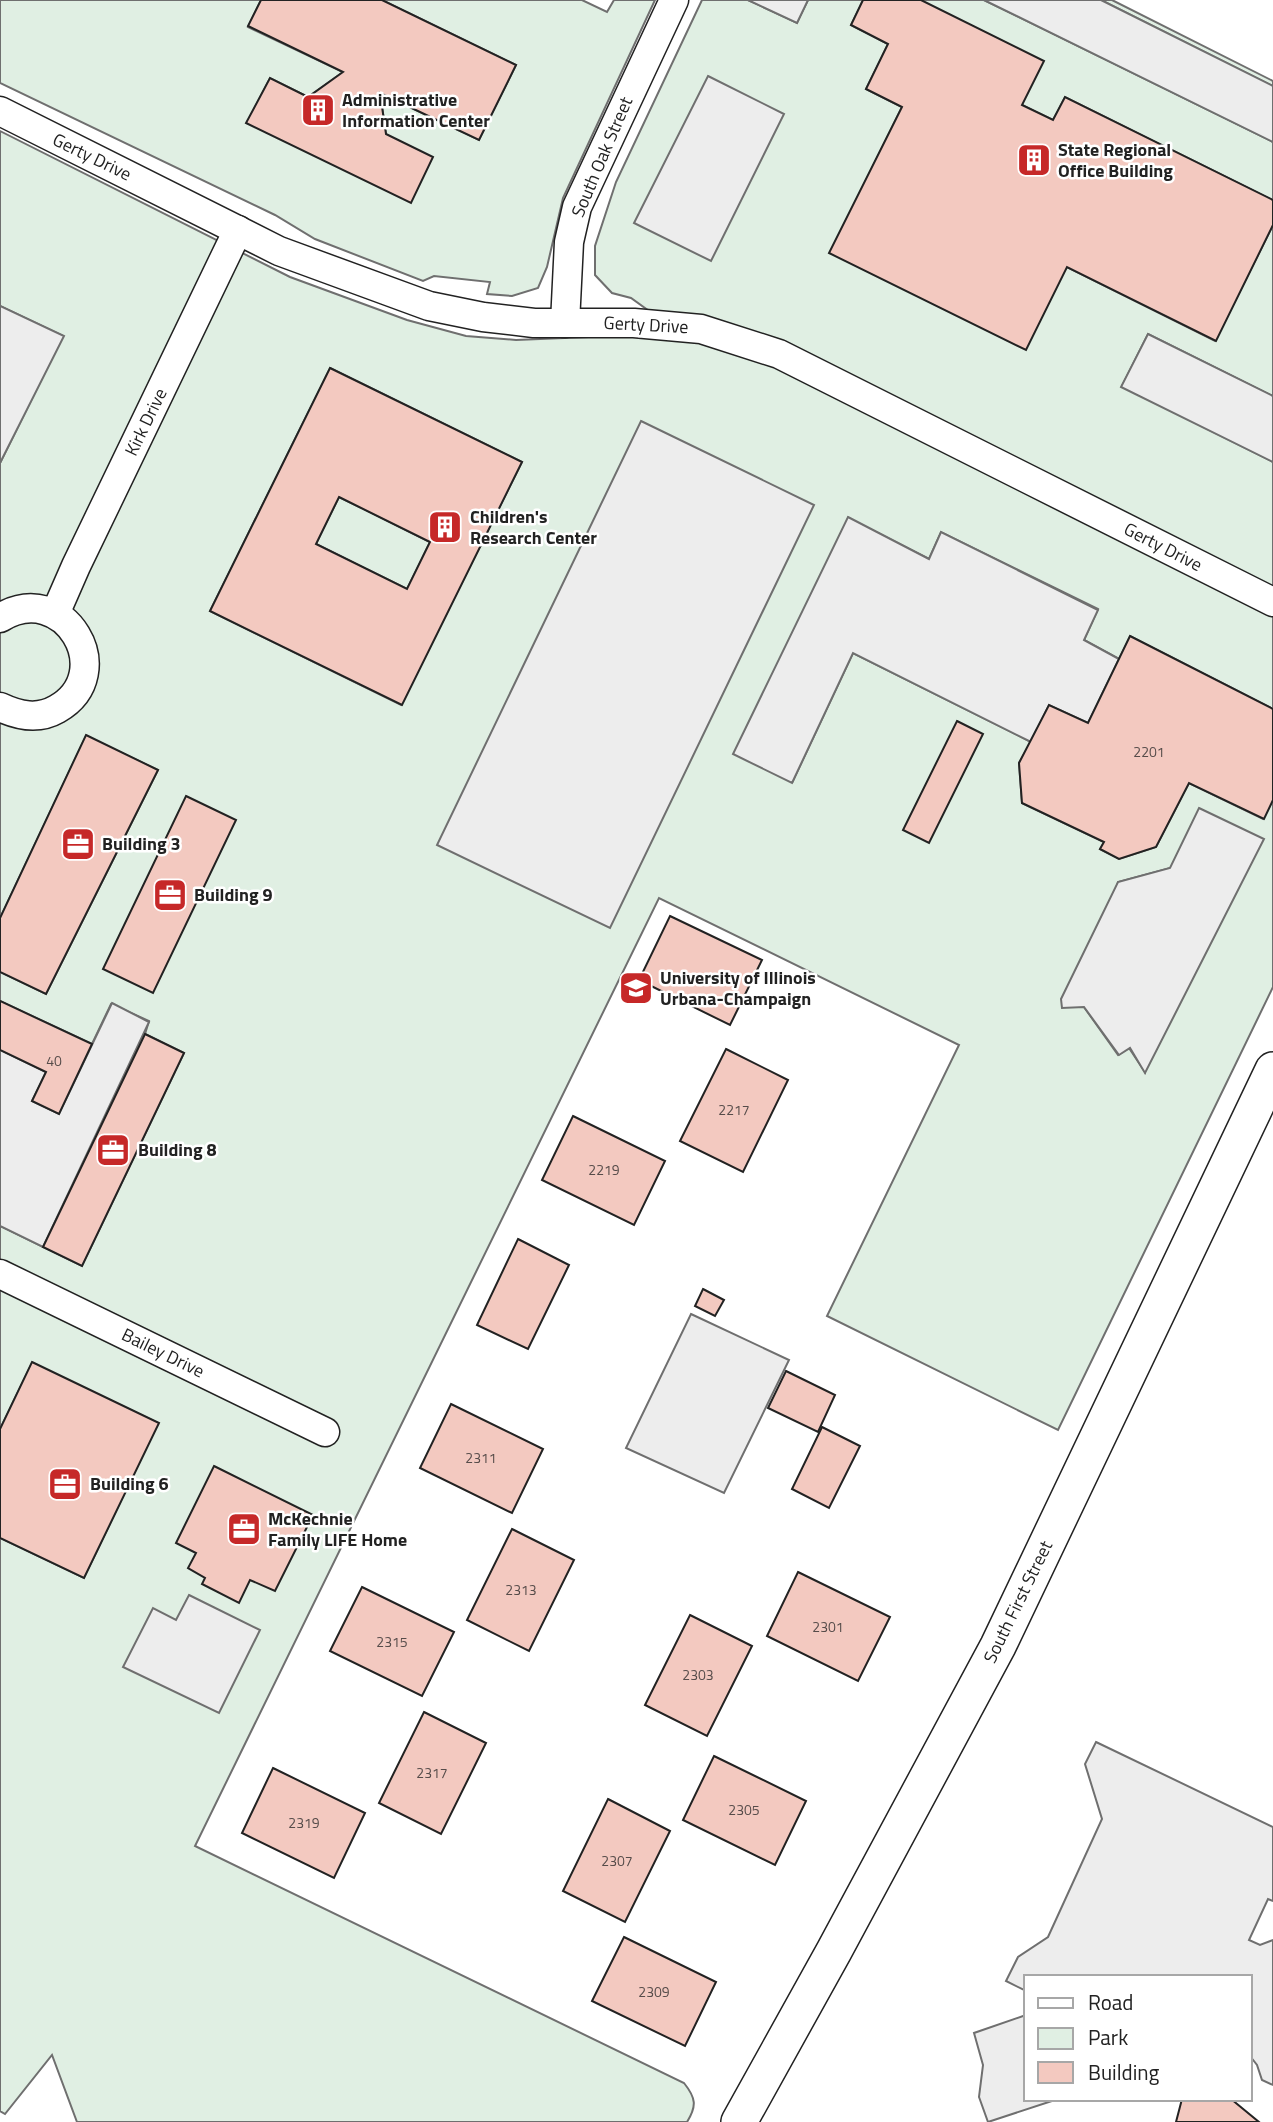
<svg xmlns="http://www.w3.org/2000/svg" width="1273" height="2122" font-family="'Titillium Web',sans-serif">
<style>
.green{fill:#e0efe3;stroke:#6f6f6f;stroke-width:2;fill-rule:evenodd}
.parking{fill:#ededed;stroke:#6f6f6f;stroke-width:2}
.building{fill:#f3c9c0;stroke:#222;stroke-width:2;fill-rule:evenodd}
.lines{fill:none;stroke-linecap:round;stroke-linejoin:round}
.minor-casing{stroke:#222;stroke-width:31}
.tertiary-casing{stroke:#222;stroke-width:38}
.minor{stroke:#fff;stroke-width:28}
.tertiary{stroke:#fff;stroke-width:35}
.labels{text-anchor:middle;stroke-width:5;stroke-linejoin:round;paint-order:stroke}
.number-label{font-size:14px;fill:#564c4a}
.poi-label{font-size:18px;font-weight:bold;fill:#222;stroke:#fff;text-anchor:start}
.street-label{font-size:18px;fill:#222;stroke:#fff}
</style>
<rect width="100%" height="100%" fill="#fff"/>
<g class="green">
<polygon points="0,0 261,0 248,27 343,72 308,97 270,78 247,123 386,134 380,93 479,140 516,65 382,0 582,0 607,12 614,0 655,0 563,198 547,267 538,288 512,296 487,294 490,282 434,276 423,281 315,239 275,215 0,83"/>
<path d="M702,0H748L797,23L808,0H863L851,25L888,44L866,89L902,107L830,253L1067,267L1215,341L1273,225V396L1148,334L1122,386L1273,462V709L1130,636L1119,659L1084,640L1098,609L941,532L929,559L848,518L792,783L853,653L1031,742L1019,763L1022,803L1104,842L1100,849L1119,859L1156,847L1189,783L1263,819L1273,800V987L1058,1430L827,1316L959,1045L659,898L195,1846L684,2083C696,2098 697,2106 687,2122H77L52,2055L5,2114L0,2111V1538L84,1578L158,1423L32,1363L0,1429V1226L82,1266L184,1053L145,1034L149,1021L111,1004L92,1044L0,1001V972L46,994L158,770L86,736L0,918V463L63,336L0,306V131L290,277L407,320L466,336L516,340L637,335L667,324L631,298L612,293L595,275V246L616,182ZM330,368L522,462L401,705L210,611ZM1170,868L1145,1072L1129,1048L1118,1055L1084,1007L1118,882Z"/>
<polygon points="921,0 984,0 1273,142 1273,200 1065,97 1053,120 1022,105"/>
<polygon points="1101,0 1112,0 1273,81 1273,86"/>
<polygon points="339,497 430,542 407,589 316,544"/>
</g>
<g class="parking">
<polygon points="748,0 808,0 797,23"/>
<polygon points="984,0 1101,0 1273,86 1273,142"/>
<polygon points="708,76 784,114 711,261 634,223"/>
<polygon points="0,306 64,336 0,463"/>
<polygon points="1148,334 1273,396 1273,462 1121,387"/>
<polygon points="641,421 814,505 610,928 437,845"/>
<polygon points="848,517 929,559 941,532 1098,610 1084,640 1119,659 1088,723 1049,705 1031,742 853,653 792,783 733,754"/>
<polygon points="1199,808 1264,839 1145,1073 1130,1048 1119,1055 1084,1007 1062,1008 1061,999 1118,882 1170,868"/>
<polygon points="112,1003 149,1022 43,1247 0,1226 0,1050 46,1072 32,1101 59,1114"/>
<polygon points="691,1314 789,1360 724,1493 626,1448"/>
<polygon points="189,1595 260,1630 219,1713 123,1667 153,1608 176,1620"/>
<polygon points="1096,1742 1273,1827 1273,1901 1268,1899 1249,1940 1260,1945 1273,1940 1273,2085 1262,2080 1257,2065 1250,2056 1250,1977 1026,1977 1026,1991 1006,1981 1018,1957 1048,1937 1102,1819 1085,1764"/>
<polygon points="1026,2015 1026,2099 1058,2099 988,2122 979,2097 983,2065 974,2033"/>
</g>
<g class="building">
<polygon points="261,0 382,0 516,65 479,140 380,93 386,134 433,157 411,203 246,123 270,78 308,97 343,72 248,26"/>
<polygon points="863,0 921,0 1044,61 1022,105 1053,120 1065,97 1273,200 1273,225 1216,341 1067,267 1026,350 829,253 902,107 866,89 888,44 851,25"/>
<path d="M330,368L522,462L402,705L210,611ZM339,497L430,542L407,589L316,544Z"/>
<polygon points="1130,636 1273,709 1273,800 1264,819 1189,783 1156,847 1119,859 1100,849 1104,842 1022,803 1019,763 1049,705 1088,723"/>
<polygon points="957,721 983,734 929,843 903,830"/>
<polygon points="86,735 158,770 46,994 0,972 0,918"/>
<polygon points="186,796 236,820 153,993 103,969"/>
<polygon points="670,916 762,960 730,1025 639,980"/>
<polygon points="0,1001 92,1044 59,1114 32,1101 46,1072 0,1050"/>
<polygon points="145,1034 184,1053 82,1266 43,1247"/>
<polygon points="726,1049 788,1080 743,1172 680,1141"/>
<polygon points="573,1116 665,1161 634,1225 542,1180"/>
<polygon points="518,1239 569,1265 528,1349 477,1325"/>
<polygon points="703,1289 724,1300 715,1316 695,1306"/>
<polygon points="32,1362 159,1423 84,1578 0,1538 0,1429"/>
<polygon points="786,1371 835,1395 818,1432 768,1408"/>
<polygon points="451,1404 543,1449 512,1513 420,1468"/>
<polygon points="822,1427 860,1446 829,1508 792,1489"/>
<polygon points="214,1466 313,1515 275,1591 250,1580 239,1603 202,1584 205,1578 188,1568 196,1553 176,1543"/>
<polygon points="512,1529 574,1560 529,1651 467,1620"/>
<polygon points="798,1572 890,1617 858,1681 767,1636"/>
<polygon points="362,1587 454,1632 422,1696 330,1651"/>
<polygon points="690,1615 752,1646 707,1736 645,1705"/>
<polygon points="424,1712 486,1743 441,1834 379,1803"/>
<polygon points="714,1756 806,1801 775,1865 683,1820"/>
<polygon points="273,1768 365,1813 334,1878 242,1833"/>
<polygon points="608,1799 670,1831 625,1922 563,1891"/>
<polygon points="624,1937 716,1982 685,2046 592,2001"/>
<polygon points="1182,2099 1231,2099 1259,2122 1176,2122"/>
</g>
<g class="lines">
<g class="minor-casing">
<g id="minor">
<polyline points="0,111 279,251 429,306 483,317 534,323 634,323 701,329 779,354 1273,602"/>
<polyline points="565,323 569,242 577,207 674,0"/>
<polyline points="55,614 76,566 238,230"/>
<path d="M0,618C64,578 120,673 57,709C38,720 19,716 0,707"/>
<polyline points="0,1274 325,1432"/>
</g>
</g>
<g class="tertiary-casing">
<polyline id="tertiary" points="739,2122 834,1951 998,1646 1273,1070"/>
</g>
<use href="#minor" class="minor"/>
<use href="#tertiary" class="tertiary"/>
</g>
<defs>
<g id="building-square" transform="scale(1.75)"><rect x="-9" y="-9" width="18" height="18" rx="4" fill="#c62828" stroke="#fff"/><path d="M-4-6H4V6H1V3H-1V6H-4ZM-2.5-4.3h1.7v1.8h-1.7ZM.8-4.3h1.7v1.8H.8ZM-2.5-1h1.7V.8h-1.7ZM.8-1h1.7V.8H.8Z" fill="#fff"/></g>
<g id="office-square" transform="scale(1.75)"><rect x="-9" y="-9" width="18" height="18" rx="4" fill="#c62828" stroke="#fff"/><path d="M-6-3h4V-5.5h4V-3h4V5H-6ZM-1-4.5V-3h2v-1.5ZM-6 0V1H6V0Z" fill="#fff"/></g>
<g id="university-square" transform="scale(1.75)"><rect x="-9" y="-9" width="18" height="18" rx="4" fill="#c62828" stroke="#fff"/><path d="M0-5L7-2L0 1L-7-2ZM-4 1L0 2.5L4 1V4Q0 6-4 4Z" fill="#fff"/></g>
</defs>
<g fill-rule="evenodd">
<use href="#building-square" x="318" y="110"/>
<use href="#building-square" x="1034" y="160"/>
<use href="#building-square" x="445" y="527"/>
<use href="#office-square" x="78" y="844"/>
<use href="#office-square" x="170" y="895"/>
<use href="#university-square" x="636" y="988"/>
<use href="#office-square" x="113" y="1150"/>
<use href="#office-square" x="65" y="1484"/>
<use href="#office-square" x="244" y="1529"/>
</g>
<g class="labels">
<g class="number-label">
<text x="1149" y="757">2201</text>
<text x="54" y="1066">40</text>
<text x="734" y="1115">2217</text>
<text x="604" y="1175">2219</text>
<text x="481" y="1463">2311</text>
<text x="521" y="1595">2313</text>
<text x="828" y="1632">2301</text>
<text x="392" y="1647">2315</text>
<text x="698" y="1680">2303</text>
<text x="432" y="1778">2317</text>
<text x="744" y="1815">2305</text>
<text x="304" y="1828">2319</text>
<text x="617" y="1866">2307</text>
<text x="654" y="1997">2309</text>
</g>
<g class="poi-label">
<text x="342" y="106">Administrative<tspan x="342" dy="21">Information Center</tspan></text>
<text x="1058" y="156">State Regional<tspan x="1058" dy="21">Office Building</tspan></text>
<text x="470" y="523">Children's<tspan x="470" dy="21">Research Center</tspan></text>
<text x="102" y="850">Building 3</text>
<text x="194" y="901">Building 9</text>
<text x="660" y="984">University of Illinois<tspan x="660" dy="21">Urbana-Champaign</tspan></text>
<text x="138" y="1156">Building 8</text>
<text x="90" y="1490">Building 6</text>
<text x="268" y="1525">McKechnie<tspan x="268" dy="21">Family LIFE Home</tspan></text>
</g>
<g class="street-label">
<text transform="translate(92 157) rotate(26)" y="6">Gerty Drive</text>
<text transform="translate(602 157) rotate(-67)" y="6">South Oak Street</text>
<text transform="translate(646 325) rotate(3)" y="6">Gerty Drive</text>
<text transform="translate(146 422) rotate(-64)" y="6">Kirk Drive</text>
<text transform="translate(1163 547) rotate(27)" y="6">Gerty Drive</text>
<text transform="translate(163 1353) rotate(26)" y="6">Bailey Drive</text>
<text transform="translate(1018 1602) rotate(-64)" y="6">South First Street</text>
</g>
</g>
<rect x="1024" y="1975" width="228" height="126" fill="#ffffff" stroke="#a7a7a7" stroke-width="2"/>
<rect x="1038" y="1998" width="35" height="10" fill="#ffffff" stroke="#a7a7a7" stroke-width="2"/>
<text x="1088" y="2010" font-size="21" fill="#222222">Road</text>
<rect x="1038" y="2028" width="35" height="21" fill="#e0efe3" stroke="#a7a7a7" stroke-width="2"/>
<text x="1088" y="2045" font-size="21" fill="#222222">Park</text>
<rect x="1038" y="2062" width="35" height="21" fill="#f3c9c0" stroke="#a7a7a7" stroke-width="2"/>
<text x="1088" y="2080" font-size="21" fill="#222222">Building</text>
</svg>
